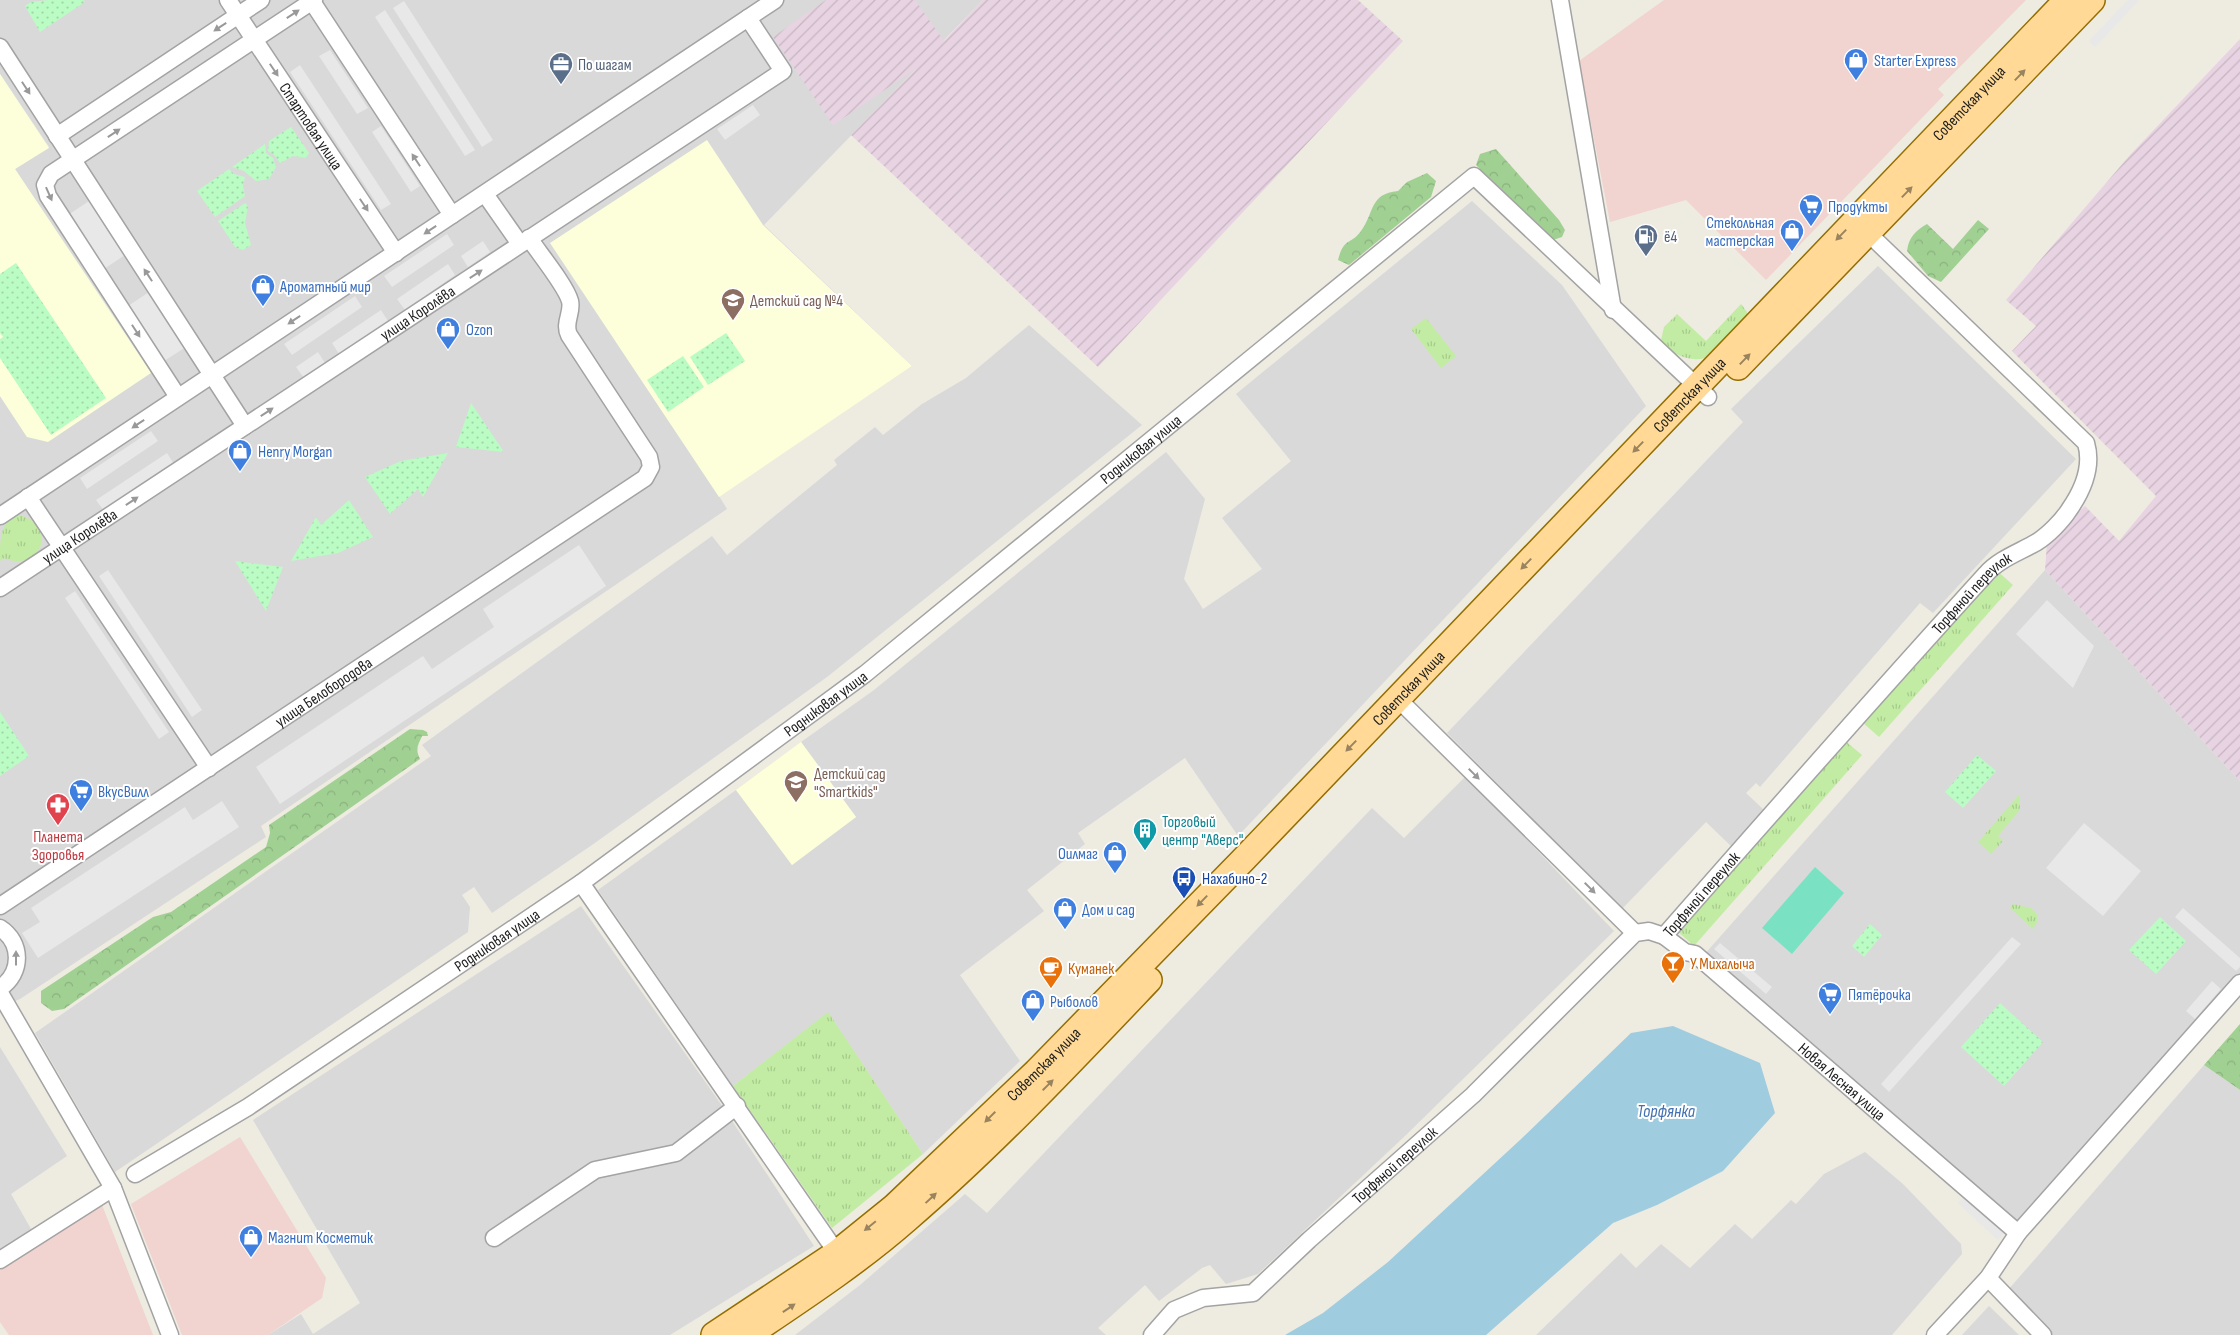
<svg xmlns="http://www.w3.org/2000/svg" width="2240" height="1335" font-family="'Sofia Sans Condensed',sans-serif">
<style>
.residential{fill:#dad9d9}
.commercial{fill:#f1d3cf}
.industrial{fill:url(#industrial-furrows)}
.education{fill:#fcffd9}
.grass{fill:url(#grass-tufts)}
.forest{fill:url(#forest-crowns)}
.park{fill:url(#park-dots)}
.pitch{fill:#7ae2c2}
.parking{fill:#e8e8e8}
.water{fill:#9fccdf}
.lines{fill:none;stroke-linecap:round;stroke-linejoin:round}
.minor-casing{stroke:#a3a3a3;stroke-width:19}
.primary-casing{stroke:#946e00;stroke-width:28}
.minor{stroke:#fff;stroke-width:16}
.primary{stroke:#ffd995;stroke-width:25}
.oneway{fill:#999}
.oneway2{fill:#99845f}
.labels{text-anchor:middle;stroke-width:4;stroke-linejoin:round;paint-order:stroke}
.shop-label{font-size:16px;fill:#366cbe;stroke:#fff;text-anchor:start}
.service-label{font-size:16px;fill:#4e5e75;stroke:#fff;text-anchor:start}
.street-label{font-size:16px;fill:#1c1c1c;stroke:#fff}
.education-label{font-size:16px;fill:#785e54;stroke:#fff;text-anchor:start}
.culture-label{font-size:16px;fill:#0d838f;stroke:#fff;text-anchor:start}
.health-label{font-size:16px;fill:#be3a42;stroke:#fff}
.transit-label{font-size:16px;fill:#164399;stroke:#fff;text-anchor:start}
.food-label{font-size:16px;fill:#c56008;stroke:#fff;text-anchor:start}
.water-label{font-size:18px;font-style:italic;fill:#4472b0;stroke:#fff}
</style>
<defs>
<pattern id="industrial-furrows" width="10" height="10" patternUnits="userSpaceOnUse" patternTransform="scale(1.25)"><rect width="10" height="10" fill="#e8d3e2"/><path d="M-1 1l2-2M0 10L10 0M9 11l2-2" fill="none" stroke="#c6b5c1"/></pattern>
<pattern id="grass-tufts" width="24" height="20" patternUnits="userSpaceOnUse" patternTransform="scale(1.25)"><rect width="24" height="20" fill="#c2eca3"/><path d="M3 7l-1-3M5 7V3M7 7l1-3M15 17l-1-3M17 17v-4M19 17l1-3" fill="none" stroke="#a6ca8c"/></pattern>
<pattern id="forest-crowns" width="20" height="18" patternUnits="userSpaceOnUse" patternTransform="scale(1.25)"><rect width="20" height="18" fill="#a1d093"/><path d="M2 6a3 3 0 1 1 6 0M12 15a3 3 0 1 1 6 0" fill="none" stroke="#8ab27e"/></pattern>
<pattern id="park-dots" width="8" height="8" patternUnits="userSpaceOnUse" patternTransform="scale(1.25)"><rect width="8" height="8" fill="#bafcc4"/><path d="M2 2h.1M6 6h.1" fill="none" stroke="#9fd7a8" stroke-width="1.8" stroke-linecap="round"/></pattern>
</defs>
<rect width="100%" height="100%" fill="#eeebe1"/>
<g class="residential">
<polygon points="0,0 983,0 764,225 912,366 719,496 727,509 261,826 266,837 20,999 0,1008 0,396 27,437 151,372 15,169 49,147 0,74"/>
<polygon points="1472,201 1562,285 1646,406 1238,836 1185,758 1078,833 1085,844 1027,890 1044,911 960,975 1020,1061 923,1154 828,1013 733,1086 598,890 736,790 792,865 856,817 801,742 874,690 1166,452 1205,499 1184,579 1203,609 1262,569 1222,518 1291,461 1236,394"/>
<polygon points="1878,266 2076,459 1933,613 1920,603 1760,787 1756,783 1746,793 1764,810 1732,847 1706,822 1622,909 1447,733 1743,422 1731,409"/>
<polygon points="1029,325 1142,425 827,677 592,845 492,913 474,887 462,895 470,907 468,932 115,1172 35,1033 431,756 422,745 712,536 727,555 837,465 834,460 875,427 883,435 922,404 966,378"/>
<polygon points="2045,570 2240,781 2240,977 2018,1227 1703,956"/>
<polygon points="1466,776 1614,931 1406,1135 1258,1274 1226,1284 1210,1265 1202,1268 1159,1301 1145,1285 1098,1328 1106,1335 795,1335 860,1285 965,1194 987,1213 1372,808 1404,838"/>
<polygon points="581,906 723,1107 814,1246 670,1335 268,1335 301,1314 313,1334 360,1303 253,1120"/>
<polygon points="0,1047 67,1156 11,1194 31,1229 0,1250"/>
<polygon points="2204,1065 2240,1090 2240,1335 2051,1335 2008,1290"/>
<polygon points="1865,1152 1903,1184 1961,1244 1962,1254 1892,1335 1536,1335 1621,1253 1636,1268 1661,1244 1690,1268 1735,1224 1752,1239 1791,1200 1796,1204 1824,1174"/>
<polygon points="1989,1306 2019,1335 1962,1335"/>
</g>
<g class="commercial">
<polygon points="1664,0 2026,0 1938,89 1944,95 1766,280 1686,200 1610,222 1579,61"/>
<polygon points="240,1137 326,1278 322,1298 268,1335 182,1335 131,1204"/>
<polygon points="102,1205 153,1335 9,1335 0,1322 0,1270"/>
</g>
<g class="industrial">
<polygon points="826,0 915,0 944,41 983,0 1358,0 1403,41 1098,367 851,135 917,68 833,125 773,37"/>
<polygon points="2240,39 2240,781 2045,570 2047,543 2085,506 2119,541 2156,496 2012,351 2036,326 2006,300 2130,155"/>
</g>
<g class="education">
<polygon points="0,74 49,148 15,169 151,373 48,442 27,437 0,396"/>
<polygon points="707,140 763,225 912,366 719,497 550,243"/>
<polygon points="801,742 856,817 792,865 736,790"/>
</g>
<g class="grass">
<path d="M1741,304L1747,312V318C1738,327 1723,349 1712,355C1696,365 1670,356 1661,340L1664,327L1677,314L1706,341Z"/>
<polygon points="1426,318 1456,356 1441,368 1411,329"/>
<path d="M18,515C59,524 42,574 4,558L0,561C0,537 0,523 18,515Z"/>
<polygon points="1995,569 2013,585 1879,737 1861,721"/>
<polygon points="1844,740 1862,755 1694,946 1676,930"/>
<polygon points="2019,795 2020,810 1998,836 2003,841 1991,854 1978,842"/>
<polygon points="2013,904 2031,908 2037,914 2037,922 2033,929 2010,908"/>
<polygon points="828,1012 923,1154 832,1228 733,1086"/>
</g>
<g class="forest">
<polygon points="1496,149 1559,220 1565,230 1562,237 1553,240 1476,165 1480,154"/>
<path d="M1427,173L1436,181L1431,197L1349,265L1338,260C1344,237 1351,245 1361,231C1375,212 1369,194 1398,191L1407,182Z"/>
<path d="M1978,220L1989,229L1941,282L1928,276L1907,251C1909,237 1915,231 1927,224L1953,249Z"/>
<path d="M410,729L423,730L427,732L428,736H422C418,745 415,749 420,759L64,1009L52,1011L41,1003V991L153,917L171,912L266,847L270,833L269,825Z"/>
<polygon points="2240,1024 2240,1090 2204,1065"/>
</g>
<g class="park">
<polygon points="48,0 83,0 85,2 40,32 25,6 31,2"/>
<polygon points="291,127 309,153 306,158 293,156 280,163 274,155 268,151 269,141"/>
<polygon points="265,144 266,153 273,158 276,167 269,179 256,181 244,171 232,167"/>
<polygon points="229,169 234,174 245,177 243,186 245,196 215,217 197,191"/>
<polygon points="245,203 248,206 245,223 251,245 243,250 235,247 218,221"/>
<polygon points="16,263 106,398 51,435 0,358 0,339 3,337 0,333 0,274"/>
<polygon points="726,333 745,361 708,385 690,357"/>
<polygon points="683,356 704,387 668,412 647,380"/>
<polygon points="471,403 504,452 456,447"/>
<polygon points="448,453 423,497 418,489 390,514 365,477 401,461"/>
<polygon points="349,500 373,537 338,553 291,561 316,517 321,525"/>
<polygon points="235,561 283,567 266,611"/>
<polygon points="0,712 29,756 0,776"/>
<polygon points="1977,755 1996,771 1963,808 1945,792"/>
<polygon points="2160,917 2186,941 2156,974 2129,950"/>
<polygon points="1870,924 1882,935 1864,957 1852,946"/>
<polygon points="2000,1003 2043,1042 2004,1086 1961,1047"/>
</g>
<polygon class="pitch" points="1815,867 1844,893 1792,954 1762,928"/>
<g class="parking">
<polygon points="2128,0 2139,0 2095,47 2089,41"/>
<polygon points="404,1 493,140 482,147 393,8"/>
<polygon points="385,10 475,150 465,156 375,17"/>
<polygon points="330,50 368,108 357,114 319,56"/>
<polygon points="300,65 391,204 381,210 290,72"/>
<polygon points="753,105 760,115 725,140 717,129"/>
<polygon points="381,126 420,186 411,192 372,132"/>
<polygon points="89,201 125,255 104,269 68,215"/>
<polygon points="447,234 454,245 392,287 384,276"/>
<polygon points="483,241 490,252 468,267 461,256"/>
<polygon points="448,264 455,275 405,310 397,299"/>
<polygon points="149,292 186,347 164,361 128,306"/>
<polygon points="355,296 362,307 292,355 284,344"/>
<polygon points="381,310 388,321 339,354 332,343"/>
<polygon points="318,352 325,363 304,378 296,367"/>
<polygon points="151,431 158,441 87,489 80,478"/>
<polygon points="167,453 174,464 104,511 96,500"/>
<polygon points="579,545 606,586 280,804 256,767 423,656 432,669 494,627 483,609"/>
<polygon points="108,570 202,710 192,717 99,576"/>
<polygon points="75,591 169,732 159,739 65,598"/>
<polygon points="2047,600 2094,646 2073,688 2016,634"/>
<polygon points="222,801 239,827 38,958 22,933 40,922 31,908 185,807 193,820"/>
<polygon points="2084,823 2141,871 2103,916 2046,868"/>
<polygon points="2183,908 2240,958 2240,967 2236,971 2175,917"/>
<polygon points="2012,937 2021,944 1889,1092 1881,1084"/>
<polygon points="1720,943 1772,987 1766,994 1714,949"/>
<polygon points="2212,981 2221,989 2195,1019 2186,1011"/>
<polygon points="1964,1197 2004,1233 1998,1240 1958,1203"/>
</g>
<polygon class="water" points="1673,1026 1760,1063 1775,1113 1723,1171 1657,1205 1613,1223 1486,1335 1285,1335 1323,1313 1388,1262 1520,1140 1631,1033"/>
<g class="lines">
<g class="minor-casing">
<g id="minor">
<path id="s1" d="M228,0L396,253"/>
<polyline points="311,0 452,215"/>
<polyline points="1560,0 1613,310"/>
<polyline points="0,47 245,426"/>
<polyline points="57,136 261,0"/>
<polyline points="485,194 520,244"/>
<polyline points="178,397 48,196 45,185 51,174 314,0"/>
<polyline points="28,497 209,768"/>
<polyline points="0,516 775,0"/>
<path id="s2" d="M0,588L783,71L748,18"/>
<polyline points="1397,698 1635,933"/>
<polyline points="581,883 837,1253"/>
<path id="s3" d="M0,906L645,478L651,467L649,457L569,335C563,323 573,313 570,301C566,286 539,253 529,238"/>
<path d="M0,928C22,942 23,973 0,988"/>
<path id="s4" d="M1664,936L1685,952L1695,954L2018,1233"/>
<polyline points="0,993 113,1188 170,1335"/>
<path id="s5" d="M135,1174L248,1107L581,883L865,674L1474,176L1708,397"/>
<polyline points="494,1238 595,1170 676,1153 737,1106"/>
<polyline points="0,1260 113,1188"/>
<polyline points="1988,1278 2043,1335"/>
<path id="s6" d="M1152,1335L1174,1310L1203,1298L1253,1293L1309,1240L1473,1095L1635,933L1649,931L1664,936C1771,814 1878,693 1986,574C1999,559 2020,552 2037,542C2048,535 2062,521 2069,510C2083,490 2093,467 2086,443L1868,233"/>
<polyline points="1935,1335 1988,1278 2018,1233 2240,983"/>
</g>
</g>
<g class="primary-casing">
<g id="primary">
<polyline points="1738,367 2092,0"/>
<path id="s7" d="M714,1335L837,1253L894,1207L1036,1072L1242,861L2067,0"/>
<path d="M748,1335C803,1298 858,1262 907,1219C993,1145 1071,1062 1149,980"/>
</g>
</g>
<use href="#minor" class="minor"/>
<use href="#primary" class="primary"/>
</g>
<defs><path id="oneway-solid" d="M-6-.8H1V-3.2L6.5 0L1 3.2V.8H-6Z" transform="scale(1.25)"/></defs>
<g class="oneway">
<use href="#oneway-solid" transform="translate(293 14) rotate(-33)"/>
<use href="#oneway-solid" transform="translate(220 27) rotate(147)"/>
<use href="#oneway-solid" transform="translate(274 70) rotate(56)"/>
<use href="#oneway-solid" transform="translate(26 88) rotate(57)"/>
<use href="#oneway-solid" transform="translate(114 133) rotate(-34)"/>
<use href="#oneway-solid" transform="translate(416 160) rotate(-123)"/>
<use href="#oneway-solid" transform="translate(49 194) rotate(66)"/>
<use href="#oneway-solid" transform="translate(364 205) rotate(56)"/>
<use href="#oneway-solid" transform="translate(430 230) rotate(146)"/>
<use href="#oneway-solid" transform="translate(476 274) rotate(-33)"/>
<use href="#oneway-solid" transform="translate(148 275) rotate(-123)"/>
<use href="#oneway-solid" transform="translate(294 320) rotate(146)"/>
<use href="#oneway-solid" transform="translate(136 331) rotate(57)"/>
<use href="#oneway-solid" transform="translate(267 412) rotate(-33)"/>
<use href="#oneway-solid" transform="translate(138 424) rotate(146)"/>
<use href="#oneway-solid" transform="translate(132 501) rotate(-34)"/>
<use href="#oneway-solid" transform="translate(1474 774) rotate(45)"/>
<use href="#oneway-solid" transform="translate(1590 888) rotate(45)"/>
<use href="#oneway-solid" transform="translate(16 958) rotate(-90)"/>
</g>
<g class="oneway2">
<use href="#oneway-solid" transform="translate(2020 75) rotate(-46)"/>
<use href="#oneway-solid" transform="translate(1907 192) rotate(-46)"/>
<use href="#oneway-solid" transform="translate(1841 235) rotate(134)"/>
<use href="#oneway-solid" transform="translate(1745 359) rotate(-46)"/>
<use href="#oneway-solid" transform="translate(1638 447) rotate(134)"/>
<use href="#oneway-solid" transform="translate(1526 564) rotate(134)"/>
<use href="#oneway-solid" transform="translate(1351 746) rotate(134)"/>
<use href="#oneway-solid" transform="translate(1202 901) rotate(134)"/>
<use href="#oneway-solid" transform="translate(1048 1085) rotate(-45)"/>
<use href="#oneway-solid" transform="translate(990 1117) rotate(135)"/>
<use href="#oneway-solid" transform="translate(931 1198) rotate(-43)"/>
<use href="#oneway-solid" transform="translate(870 1226) rotate(141)"/>
<use href="#oneway-solid" transform="translate(789 1308) rotate(-34)"/>
</g>
<defs>
<g id="shop-pin" transform="scale(1.25)"><path d="M0 17L-7.5 6A9.5 9.5 0 1 1 7.5 6Z" fill="#3f7fe0" stroke="#fff"/><path d="M-5-2.5h2.3a2.7 3.5 0 0 1 5.4 0H5L5.5 6h-11ZM-1.5-2.5h3a1.5 2.3 0 0 0-3 0Z" fill="#fff"/></g>
<g id="office-pin" transform="scale(1.25)"><path d="M0 17L-7.5 6A9.5 9.5 0 1 1 7.5 6Z" fill="#5c6f8a" stroke="#fff"/><path d="M-6-3h4V-5.5h4V-3h4V5H-6ZM-1-4.5V-3h2v-1.5ZM-6 0V1H6V0Z" fill="#fff"/></g>
<g id="supermarket-pin" transform="scale(1.25)"><path d="M0 17L-7.5 6A9.5 9.5 0 1 1 7.5 6Z" fill="#3f7fe0" stroke="#fff"/><path d="M-6-5.5h2.5l.6 2H6L4.5 2H-2.5L-4.4-4H-6ZM-1.5 3.2a1.3 1.3 0 1 0 .1 0ZM3 3.2a1.3 1.3 0 1 0 .1 0Z" fill="#fff"/></g>
<g id="fuel-pin" transform="scale(1.25)"><path d="M0 17L-7.5 6A9.5 9.5 0 1 1 7.5 6Z" fill="#5c6f8a" stroke="#fff"/><path d="M-5.5-6h7V0h2V4h1.3V-2.5L3-4.5l.8-.8L6-3V5H2.5V1h-1V6h-7ZM-4.2-4.7v3.2H.2V-4.7Z" fill="#fff"/></g>
<g id="school-pin" transform="scale(1.25)"><path d="M0 17L-7.5 6A9.5 9.5 0 1 1 7.5 6Z" fill="#8d6e63" stroke="#fff"/><path d="M0-5L7-2L0 1L-7-2ZM-4 1L0 2.5L4 1V4Q0 6-4 4Z" fill="#fff"/></g>
<g id="pharmacy-pin" transform="scale(1.25)"><path d="M0 17L-7.5 6A9.5 9.5 0 1 1 7.5 6Z" fill="#e0444e" stroke="#fff"/><path d="M-2-6h4v4h4v4h-4v4h-4v-4h-4v-4h4Z" fill="#fff"/></g>
<g id="building-pin" transform="scale(1.25)"><path d="M0 17L-7.5 6A9.5 9.5 0 1 1 7.5 6Z" fill="#0f9aa8" stroke="#fff"/><path d="M-4-6H4V6H1V3H-1V6H-4ZM-2.5-4.3h1.7v1.8h-1.7ZM.8-4.3h1.7v1.8H.8ZM-2.5-1h1.7V.8h-1.7ZM.8-1h1.7V.8H.8Z" fill="#fff"/></g>
<g id="bus-pin" transform="scale(1.25)"><path d="M0 17L-7.5 6A9.5 9.5 0 1 1 7.5 6Z" fill="#1a4fb4" stroke="#fff"/><path d="M-5-6H5V4H4V6H2V4H-2V6H-4V4H-5ZM-3.5-4V0h7V-4ZM-3.5 1.2v1.5H-2V1.2ZM2 1.2v1.5H3.5V1.2Z" fill="#fff"/></g>
<g id="bar-pin" transform="scale(1.25)"><path d="M0 17L-7.5 6A9.5 9.5 0 1 1 7.5 6Z" fill="#e8710a" stroke="#fff"/><path d="M-6-5H6L.8 .8V4.5H3.5V6h-7V4.5H-.8V.8Z" fill="#fff"/></g>
<g id="cafe-pin" transform="scale(1.25)"><path d="M0 17L-7.5 6A9.5 9.5 0 1 1 7.5 6Z" fill="#e8710a" stroke="#fff"/><path d="M-5.5-4.5H6V0H3Q3 3.5 0 3.5H-2.5Q-5.5 3.5-5.5 0ZM3-3.2v2h1.7v-2ZM-6 4.5H4V6H-6Z" fill="#fff"/></g>
</defs>
<g fill-rule="evenodd">
<use href="#shop-pin" x="1856" y="60"/>
<use href="#office-pin" x="561" y="64"/>
<use href="#supermarket-pin" x="1811" y="206"/>
<use href="#shop-pin" x="1792" y="231"/>
<use href="#fuel-pin" x="1646" y="236"/>
<use href="#shop-pin" x="263" y="286"/>
<use href="#school-pin" x="733" y="300"/>
<use href="#shop-pin" x="448" y="329"/>
<use href="#shop-pin" x="240" y="451"/>
<use href="#school-pin" x="796" y="782"/>
<use href="#supermarket-pin" x="81" y="791"/>
<use href="#pharmacy-pin" x="58" y="805"/>
<use href="#building-pin" x="1145" y="830"/>
<use href="#shop-pin" x="1115" y="853"/>
<use href="#bus-pin" x="1184" y="878"/>
<use href="#shop-pin" x="1065" y="909"/>
<use href="#bar-pin" x="1673" y="963"/>
<use href="#cafe-pin" x="1051" y="968"/>
<use href="#supermarket-pin" x="1830" y="994"/>
<use href="#shop-pin" x="1033" y="1001"/>
<use href="#shop-pin" x="251" y="1237"/>
</g>
<g class="labels">
<g class="shop-label">
<text x="1874" y="66">Starter Express</text>
<text x="1828" y="212">Продукты</text>
<text x="1774" y="228" text-anchor="end">Стекольная<tspan x="1774" dy="18">мастерская</tspan></text>
<text x="280" y="292">Ароматный мир</text>
<text x="466" y="335">Ozon</text>
<text x="258" y="457">Henry Morgan</text>
<text x="98" y="797">ВкусВилл</text>
<text x="1098" y="859" text-anchor="end">Оилмаг</text>
<text x="1082" y="915">Дом и сад</text>
<text x="1848" y="1000">Пятёрочка</text>
<text x="1050" y="1007">Рыболов</text>
<text x="268" y="1243">Магнит Косметик</text>
</g>
<g class="service-label">
<text x="578" y="70">По шагам</text>
<text x="1664" y="242">ё4</text>
</g>
<g class="street-label">
<text dy="6" stroke="none"><textPath href="#s7" startOffset="1762">Советская улица</textPath></text>
<text dy="6" stroke="none"><textPath href="#s1" startOffset="151">Стартовая улица</textPath></text>
<text dy="6" stroke="none"><textPath href="#s2" startOffset="500">улица Королёва</textPath></text>
<text dy="6" stroke="none"><textPath href="#s7" startOffset="1358">Советская улица</textPath></text>
<text dy="6" stroke="none"><textPath href="#s5" startOffset="1241">Родниковая улица</textPath></text>
<text dy="6" stroke="none"><textPath href="#s2" startOffset="95">улица Королёва</textPath></text>
<text dy="6" stroke="none"><textPath href="#s6" startOffset="1131">Торфяной переулок</textPath></text>
<text dy="6" stroke="none"><textPath href="#s7" startOffset="952">Советская улица</textPath></text>
<text dy="6" stroke="none"><textPath href="#s3" startOffset="388">улица Белобородова</textPath></text>
<text dy="6" stroke="none"><textPath href="#s5" startOffset="836">Родниковая улица</textPath></text>
<text dy="6" stroke="none"><textPath href="#s6" startOffset="726">Торфяной переулок</textPath></text>
<text dy="6" stroke="none"><textPath href="#s5" startOffset="431">Родниковая улица</textPath></text>
<text dy="6" stroke="none"><textPath href="#s7" startOffset="428">Советская улица</textPath></text>
<text dy="6" stroke="none"><textPath href="#s4" startOffset="231">Новая Лесная улица</textPath></text>
<text dy="6" stroke="none"><textPath href="#s6" startOffset="306">Торфяной переулок</textPath></text>
</g>
<g class="education-label">
<text x="750" y="306">Детский сад №4</text>
<text x="814" y="779">Детский сад<tspan x="814" dy="18">"Smartkids"</tspan></text>
</g>
<g class="culture-label">
<text x="1162" y="827">Торговый<tspan x="1162" dy="18">центр "Аверс"</tspan></text>
</g>
<g class="health-label">
<text x="58" y="842">Планета<tspan x="58" dy="18">Здоровья</tspan></text>
</g>
<g class="transit-label">
<text x="1202" y="884">Нахабино-2</text>
</g>
<g class="food-label">
<text x="1690" y="969">У Михалыча</text>
<text x="1068" y="974">Куманек</text>
</g>
<g class="water-label">
<text x="1666" y="1117">Торфянка</text>
</g>
</g>
</svg>
